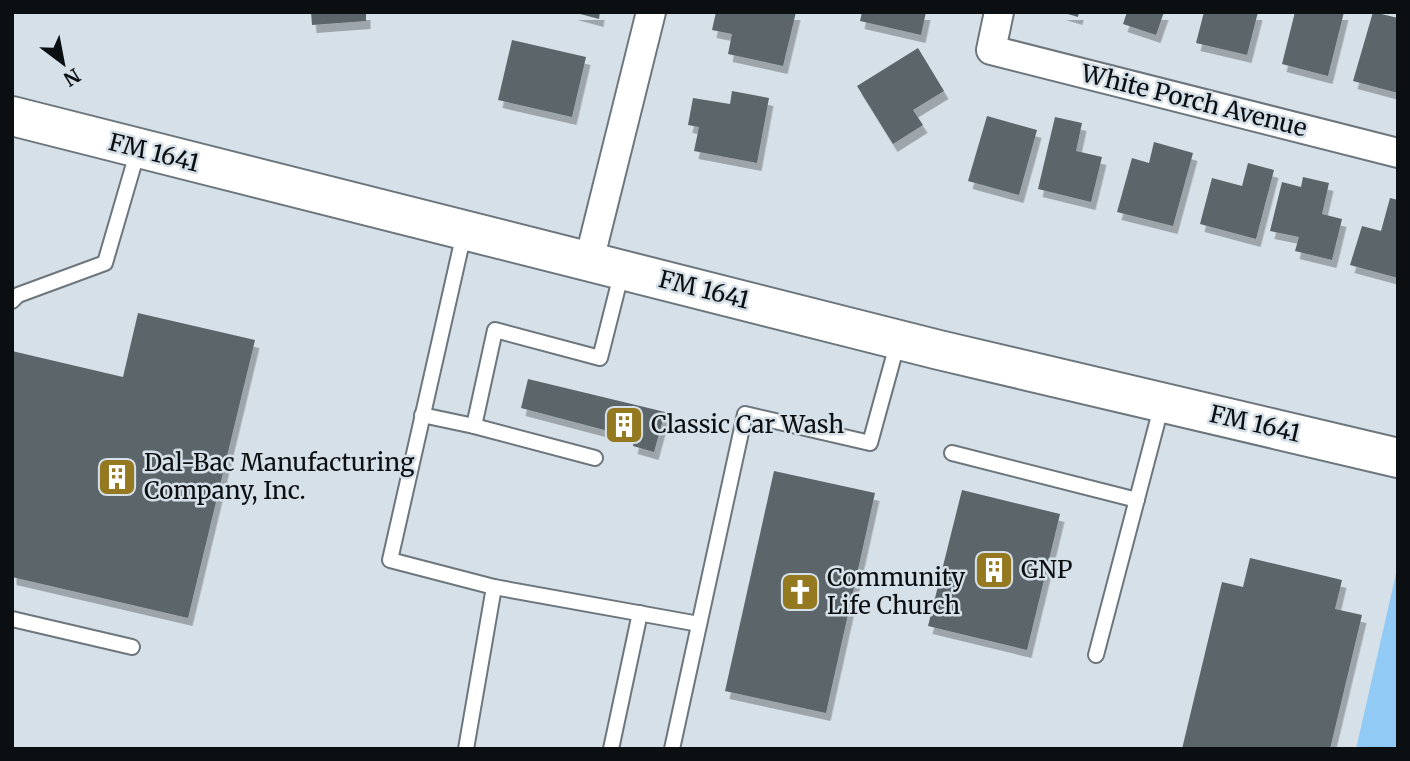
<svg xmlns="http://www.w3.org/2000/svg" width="1410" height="761" font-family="Merriweather,serif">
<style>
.green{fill:#91caf4}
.building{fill:#5c656b;filter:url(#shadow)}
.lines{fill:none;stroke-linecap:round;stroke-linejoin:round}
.service-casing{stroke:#6d767d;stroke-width:18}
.minor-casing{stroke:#6d767d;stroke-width:32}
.secondary-casing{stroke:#6d767d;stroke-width:42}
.service{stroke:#fff;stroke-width:14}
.minor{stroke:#fff;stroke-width:28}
.secondary{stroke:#fff;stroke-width:38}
.labels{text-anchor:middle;stroke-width:5;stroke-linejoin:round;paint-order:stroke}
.street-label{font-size:24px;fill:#0c0f12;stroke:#d6e0e8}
.poi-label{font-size:24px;fill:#0c0f12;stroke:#d6e0e8;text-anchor:start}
</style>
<defs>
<filter id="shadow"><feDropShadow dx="4.5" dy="8" stdDeviation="0" flood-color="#0004"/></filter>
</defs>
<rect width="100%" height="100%" fill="#d6e0e8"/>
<polygon class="green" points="1398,565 1398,749 1356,749"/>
<g class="building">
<polygon points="311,12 366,12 366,21 312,25"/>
<polygon points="573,12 600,12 599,19"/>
<polygon points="716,12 796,12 783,66 728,54 732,34 712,30"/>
<polygon points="862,12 926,12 921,35 860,21"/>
<polygon points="1061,12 1079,12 1078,17"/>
<polygon points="1127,12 1164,12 1156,35 1123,24"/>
<polygon points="1204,12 1258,12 1247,55 1196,43"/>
<polygon points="1295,12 1344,12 1328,76 1282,64"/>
<polygon points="1373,12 1398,18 1398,93 1353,81"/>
<polygon points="512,40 586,57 572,117 498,100"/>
<polygon points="918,48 944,91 913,110 923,125 893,144 857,86"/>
<polygon points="732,91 769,98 757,163 694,151 699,127 688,125 693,98 730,104"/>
<polygon points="987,116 1037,130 1019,195 968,181"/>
<polygon points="1055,117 1082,123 1076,151 1102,157 1091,202 1038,189"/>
<polygon points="1154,142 1193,153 1173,226 1117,212 1132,158 1149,163"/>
<polygon points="1248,163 1274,170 1256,239 1200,224 1212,178 1242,186"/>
<polygon points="1303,177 1329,183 1322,214 1342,219 1332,260 1295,251 1299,237 1270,231 1282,182 1301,187"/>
<polygon points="1390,198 1398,200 1398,278 1350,265 1362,226 1381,231"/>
<polygon points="138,313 255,340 188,618 12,577 12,351 123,377"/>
<polygon points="528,379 665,412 654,452 633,446 635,438 521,408"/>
<polygon points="774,471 875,493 826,713 725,691"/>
<polygon points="962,490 1060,514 1027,650 928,626"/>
<polygon points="1250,558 1342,580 1335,609 1362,615 1330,749 1182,749 1222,582 1243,587"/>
</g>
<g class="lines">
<g class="service-casing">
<g id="service">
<polyline points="464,233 390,560 494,587 466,749"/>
<polyline points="12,301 18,295 105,263 138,150"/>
<polyline points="422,415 474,426 495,330 600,358 622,271"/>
<polyline points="474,426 595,458"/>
<polyline points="952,453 1137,500"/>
<polyline points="494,587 699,624"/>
<polyline points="12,619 132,647"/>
<polyline points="1096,655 1162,404"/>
<polyline points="611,749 640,613"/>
<polyline points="672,749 745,414 870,443 898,341"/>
</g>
</g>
<g class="minor-casing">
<g id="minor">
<polyline points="999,12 991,50 1398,153"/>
<polyline points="589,261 651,12"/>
</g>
</g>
<g class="secondary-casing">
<polyline id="secondary" points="12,116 939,350 1398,458"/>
</g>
<use href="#service" class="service"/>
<use href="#minor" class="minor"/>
<use href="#secondary" class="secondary"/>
</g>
<defs>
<g id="building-square" transform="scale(2.0125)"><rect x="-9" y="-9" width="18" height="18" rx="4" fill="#947920" stroke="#d6e0e8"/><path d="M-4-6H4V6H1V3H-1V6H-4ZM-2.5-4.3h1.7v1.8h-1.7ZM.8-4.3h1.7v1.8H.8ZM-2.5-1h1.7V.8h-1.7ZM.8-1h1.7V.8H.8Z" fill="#fff"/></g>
<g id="church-square" transform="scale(2.0125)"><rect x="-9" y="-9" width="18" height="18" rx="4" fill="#947920" stroke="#d6e0e8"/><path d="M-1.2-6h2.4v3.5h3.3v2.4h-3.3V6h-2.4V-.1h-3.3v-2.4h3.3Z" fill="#fff"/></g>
</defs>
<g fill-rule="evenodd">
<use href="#building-square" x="624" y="425"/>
<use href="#building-square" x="117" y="477"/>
<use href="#building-square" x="994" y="570"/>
<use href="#church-square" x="800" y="592"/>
</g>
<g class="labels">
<g class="street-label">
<text transform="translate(1194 101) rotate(14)" y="8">White Porch Avenue</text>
<text transform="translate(154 153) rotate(14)" y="8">FM 1641</text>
<text transform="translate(704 290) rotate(14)" y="8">FM 1641</text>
<text transform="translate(1255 424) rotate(13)" y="8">FM 1641</text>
</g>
<g class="poi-label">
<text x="651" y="433">Classic Car Wash</text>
<text x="144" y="471">Dal-Bac Manufacturing<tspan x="144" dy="28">Company, Inc.</tspan></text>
<text x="1021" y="578">GNP</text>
<text x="827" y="586">Community<tspan x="827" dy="28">Life Church</tspan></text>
</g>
</g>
<rect width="1410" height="761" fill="none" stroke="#0c0f12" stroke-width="28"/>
<g transform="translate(63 63) rotate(148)" stroke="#d6e0e8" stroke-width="5" paint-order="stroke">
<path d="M0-5L12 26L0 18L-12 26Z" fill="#0c0f12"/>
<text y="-10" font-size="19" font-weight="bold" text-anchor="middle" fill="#0c0f12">N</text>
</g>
</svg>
